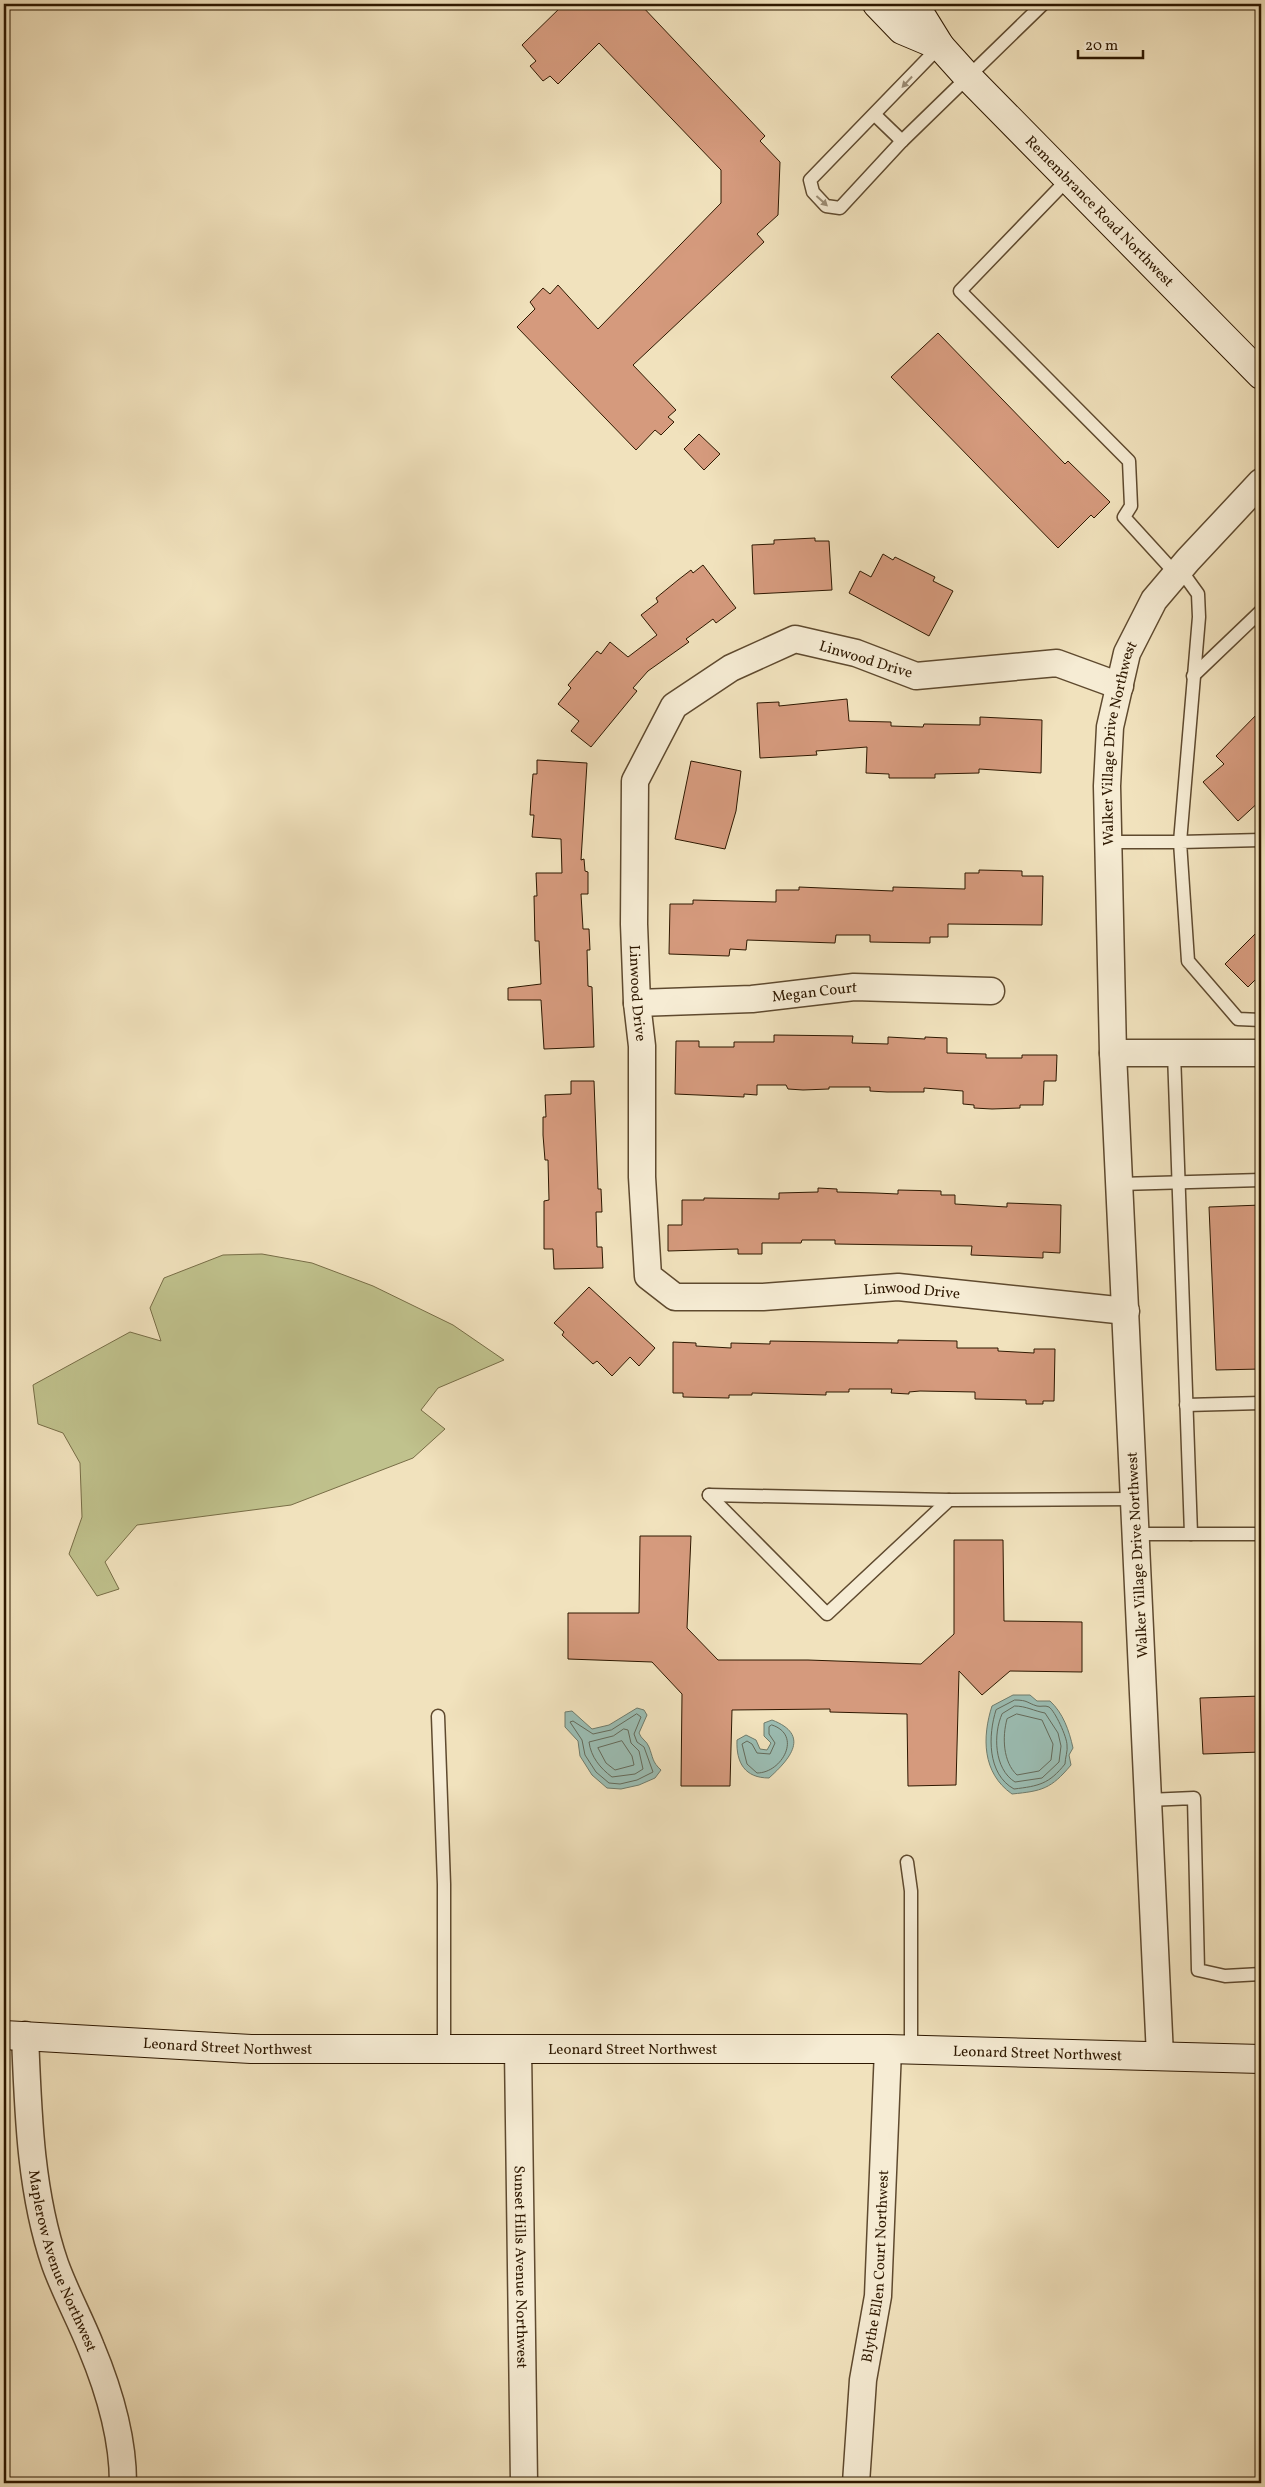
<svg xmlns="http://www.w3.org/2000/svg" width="1265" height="2487" font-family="Vollkorn,serif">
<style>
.green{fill:#c0c28d;stroke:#776d46}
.water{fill:#9bbdb3;stroke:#6f7b6b}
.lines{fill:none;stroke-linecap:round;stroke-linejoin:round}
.shore{stroke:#646a5a;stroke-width:1}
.building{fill:#d59a7d;stroke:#2e1800}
.service-casing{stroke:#5f4a2f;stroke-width:15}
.minor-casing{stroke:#5f4a2f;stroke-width:29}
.secondary-casing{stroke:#2e1800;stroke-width:30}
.service{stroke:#f6ecd4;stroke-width:12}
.minor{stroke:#f6ecd4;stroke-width:26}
.secondary{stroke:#f6ecd4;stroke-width:28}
.oneway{fill:#9c8d75}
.labels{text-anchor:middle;stroke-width:5;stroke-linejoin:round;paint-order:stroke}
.street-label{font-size:15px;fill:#2e1800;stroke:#f6ecd4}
</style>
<rect width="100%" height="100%" fill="#f1e2bd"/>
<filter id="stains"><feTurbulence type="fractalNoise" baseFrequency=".004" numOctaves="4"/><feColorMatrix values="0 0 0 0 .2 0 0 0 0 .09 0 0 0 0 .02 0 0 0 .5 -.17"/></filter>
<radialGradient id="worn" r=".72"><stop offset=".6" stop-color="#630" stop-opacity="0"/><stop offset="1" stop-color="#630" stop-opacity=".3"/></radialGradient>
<polygon class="green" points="262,1254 312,1263 373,1286 453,1325 504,1360 438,1388 421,1410 445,1429 413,1458 291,1505 137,1525 105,1562 119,1589 97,1596 69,1554 82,1517 80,1463 63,1433 38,1424 33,1385 130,1332 161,1341 150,1308 164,1278 223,1255"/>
<g class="water">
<path d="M1013,1695H1030L1037,1701H1050C1063,1713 1069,1730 1073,1748L1069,1755L1071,1765C1051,1789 1042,1791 1012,1794C982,1773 982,1737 992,1706Z"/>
<path d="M637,1708L644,1710L647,1715L639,1733C641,1739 647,1741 649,1747C653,1757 652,1762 661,1770L655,1778L639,1785L621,1789L607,1788L592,1775L580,1756L578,1741L565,1727V1712L572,1711L592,1729L609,1725Z"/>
<path d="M772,1720C811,1735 790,1759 769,1778C745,1778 736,1763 737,1740L746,1735L756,1740L760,1749L767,1750L771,1743L764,1736V1723Z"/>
</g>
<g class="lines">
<g class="shore">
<path d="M1015,1700C1028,1700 1027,1703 1037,1706C1041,1707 1045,1705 1049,1707C1055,1711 1067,1737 1067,1745C1068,1751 1065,1758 1065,1764C1049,1784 1039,1786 1014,1789C987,1774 988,1735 996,1710Z"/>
<path d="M1015,1706C1026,1706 1034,1711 1045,1713L1058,1733L1061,1746L1059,1762L1042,1778L1015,1782C994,1769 993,1734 1002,1714Z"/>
<polygon points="637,1714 641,1717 634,1734 637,1742 644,1747 653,1772 637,1780 620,1784 609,1783 596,1772 585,1755 582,1740 570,1722 573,1721 593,1734 611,1730"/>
<path d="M1017,1714L1042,1720L1053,1744L1051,1760L1039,1771L1017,1775C1003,1762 1002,1737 1007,1719Z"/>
<path d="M772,1725C803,1735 782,1773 757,1773L747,1764L742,1744L747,1741L752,1744L757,1753L770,1754L775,1743L769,1734V1727Z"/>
<path d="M624,1729L628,1730L631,1743L639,1751L643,1769L635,1774L612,1777C600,1768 591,1757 589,1742L613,1736Z"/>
<polygon points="622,1741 632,1756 634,1765 615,1770 606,1763 598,1748"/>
</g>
</g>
<g class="building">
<polygon points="564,4 640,4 765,136 760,141 780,162 778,215 757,234 764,242 633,365 676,410 668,417 674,422 661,435 655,430 636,450 517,327 535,309 530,302 543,288 550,294 558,285 598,329 721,203 721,170 599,43 558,84 550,76 543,81 530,66 536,61 522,45"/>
<polygon points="938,333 1065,464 1068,461 1110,502 1094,518 1091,515 1058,548 891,377"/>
<polygon points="699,434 720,454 704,470 684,449"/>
<polygon points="815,538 815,541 829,541 832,590 754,594 752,545 774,544 774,540"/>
<polygon points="883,554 893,560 895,557 935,577 933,581 953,591 929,636 849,593 860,571 871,577"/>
<polygon points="703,565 736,608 716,623 713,619 686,639 689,642 648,671 633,688 637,691 591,747 571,731 579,721 558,704 571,688 568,685 597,651 601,654 610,642 628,657 657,635 641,615 658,602 656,598 678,580 691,570 693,573"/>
<polygon points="847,699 849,721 891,722 891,726 923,727 924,724 980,725 980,717 1042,720 1041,773 979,769 979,773 935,774 935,778 889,778 889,774 866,773 867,747 816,751 817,755 760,758 757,703 779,702 779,706"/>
<polygon points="1261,710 1261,800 1238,821 1203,782 1224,764 1216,756"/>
<polygon points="537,760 587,763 581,860 584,859 585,871 588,872 588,894 581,894 583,929 589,929 590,950 587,950 588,986 592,987 594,1047 544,1049 541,1000 508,1000 508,988 541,984 539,941 535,941 534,896 537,896 536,873 562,873 561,839 532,837 534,815 530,815 531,798 533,774 537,774"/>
<polygon points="691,761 741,771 736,811 725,849 675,839"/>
<polygon points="979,870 1022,871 1022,876 1043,876 1042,925 948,924 948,937 930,937 930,943 870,942 870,935 836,935 835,943 747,940 746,950 730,949 729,956 669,954 670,904 693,904 693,900 776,902 776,890 799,890 799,887 893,891 893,887 965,889 965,873 979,873"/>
<polygon points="1261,928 1261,974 1248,987 1225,964"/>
<polygon points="774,1035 853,1036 852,1043 888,1044 888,1037 925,1039 925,1037 947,1038 947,1053 986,1054 986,1058 1022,1058 1022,1055 1057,1055 1056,1081 1044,1081 1043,1105 1020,1105 1020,1108 992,1109 974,1108 974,1105 963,1104 963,1091 924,1088 924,1092 887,1092 870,1091 870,1087 829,1087 829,1089 803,1090 788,1089 786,1085 757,1085 757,1095 744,1094 744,1097 675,1094 676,1041 699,1041 699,1047 734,1047 734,1042 774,1042"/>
<polygon points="571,1081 594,1081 598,1189 601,1189 602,1212 596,1212 597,1247 602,1247 603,1268 554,1269 553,1249 544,1249 544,1201 549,1200 548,1160 545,1160 543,1135 543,1117 546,1117 545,1095 571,1094"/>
<polygon points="818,1188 837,1189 837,1192 876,1193 898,1194 898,1190 941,1191 941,1195 955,1195 955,1204 1007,1207 1007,1203 1061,1205 1060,1253 1043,1252 1043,1258 971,1255 972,1246 835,1244 835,1240 802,1240 801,1243 762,1243 762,1254 738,1254 738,1249 668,1251 668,1225 682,1225 682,1200 704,1200 704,1198 779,1199 779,1193 818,1192"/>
<polygon points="1261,1205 1261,1369 1216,1370 1209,1207"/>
<polygon points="589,1287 655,1348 639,1366 630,1357 612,1376 597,1361 593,1364 562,1335 564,1332 554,1323"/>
<polygon points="898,1340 957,1341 957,1348 998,1348 998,1351 1034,1353 1034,1349 1055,1349 1054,1401 1043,1401 1043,1404 1026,1404 1026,1400 975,1399 975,1392 920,1391 909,1392 909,1394 891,1393 892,1389 849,1389 849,1392 826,1392 826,1395 752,1393 752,1395 729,1395 729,1398 683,1397 683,1393 673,1393 673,1342 696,1343 696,1346 731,1348 731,1343 770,1344 770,1341 898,1343"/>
<polygon points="640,1536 691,1536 687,1628 718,1660 808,1660 921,1664 954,1634 954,1540 1003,1540 1004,1621 1082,1622 1082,1672 1010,1671 982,1695 959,1671 956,1785 908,1786 907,1714 830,1712 830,1709 732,1710 730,1786 681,1786 682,1694 652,1662 568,1659 568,1613 639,1613"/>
<polygon points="1261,1696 1261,1752 1203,1754 1200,1698"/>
</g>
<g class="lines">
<g class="service-casing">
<g id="service">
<polyline points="940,46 810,180 813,192 826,206 840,208 902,141 1043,4"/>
<polyline points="875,115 902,141"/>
<polyline points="1068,179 960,291 1129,461 1131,506 1124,517 1176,574"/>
<polyline points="1193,676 1261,611"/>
<polyline points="1261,840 1180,842 1188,961 1238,1019 1261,1020"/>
<polyline points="1108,842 1180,842 1199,617 1198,594 1180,569"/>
<polyline points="1174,1053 1191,1534"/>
<polyline points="1120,1184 1261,1180"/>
<polyline points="1186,1405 1261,1403"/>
<polyline points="709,1495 949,1500 1135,1499"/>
<polyline points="709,1495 827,1614 949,1500"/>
<polyline points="1136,1534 1261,1534"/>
<polyline points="438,1716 444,1884 444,2049"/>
<polyline points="1148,1800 1194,1798 1198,1970 1225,1976 1261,1974"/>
<polyline points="907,1862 911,1891 911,2050"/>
</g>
</g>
<g class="minor-casing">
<g id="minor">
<path id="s1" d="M1120,686L1057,663L916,676L856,653L795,639L731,668L674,706L635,781L634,924L637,1003L642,1046V1177L648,1276L675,1297H763L898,1287L1126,1311"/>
<path id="s2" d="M637,1003L752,999L854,987L991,991"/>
<polyline points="1113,1053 1261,1053"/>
<path id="s3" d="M25,2035C28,2111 30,2191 55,2264C65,2292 80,2319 91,2347C109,2390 123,2437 123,2483"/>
<path id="s4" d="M518,2049L524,2483"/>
<path id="s5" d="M1160,2056L1113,1053L1107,786L1110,727L1127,653L1154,600L1188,560L1261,482"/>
<path id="s6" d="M856,2483L863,2380L878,2296L888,2049"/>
</g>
</g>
<g class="secondary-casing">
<g id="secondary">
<polyline points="877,4 902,30 940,46"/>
<path id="s7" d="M911,4L919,12L940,46L967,76L1261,375"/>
<path id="s8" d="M4,2035L251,2049H888L1261,2059"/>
</g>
</g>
<use href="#service" class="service"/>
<use href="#minor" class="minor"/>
<use href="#secondary" class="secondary"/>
</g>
<defs><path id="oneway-solid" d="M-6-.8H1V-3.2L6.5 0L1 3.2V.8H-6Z" transform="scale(1.25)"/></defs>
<g class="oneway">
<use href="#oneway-solid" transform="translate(907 82) rotate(133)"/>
<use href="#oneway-solid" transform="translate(822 201) rotate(42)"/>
</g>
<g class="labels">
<g class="street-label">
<text dy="5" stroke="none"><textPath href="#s7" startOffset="281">Remembrance Road Northwest</textPath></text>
<text transform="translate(866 659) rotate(17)" y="5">Linwood Drive</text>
<text dy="5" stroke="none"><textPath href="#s5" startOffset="1315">Walker Village Drive Northwest</textPath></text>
<text dy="5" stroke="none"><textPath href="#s1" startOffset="771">Linwood Drive</textPath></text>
<text dy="5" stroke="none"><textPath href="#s2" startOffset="178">Megan Court</textPath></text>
<text dy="5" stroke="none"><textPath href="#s1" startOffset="1326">Linwood Drive</textPath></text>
<text transform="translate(1137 1555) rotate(-93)" y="5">Walker Village Drive Northwest</text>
<text dy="5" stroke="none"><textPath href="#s8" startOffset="224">Leonard Street Northwest</textPath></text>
<text dy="5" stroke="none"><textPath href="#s8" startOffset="629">Leonard Street Northwest</textPath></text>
<text dy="5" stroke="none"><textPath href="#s8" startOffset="1034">Leonard Street Northwest</textPath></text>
<text dy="5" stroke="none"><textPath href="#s3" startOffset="231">Maplerow Avenue Northwest</textPath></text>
<text dy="5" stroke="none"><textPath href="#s4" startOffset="218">Sunset Hills Avenue Northwest</textPath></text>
<text dy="5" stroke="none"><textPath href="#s6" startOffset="218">Blythe Ellen Court Northwest</textPath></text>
</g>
</g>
<rect width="1265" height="2487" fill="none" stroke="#f1e2bd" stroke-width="20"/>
<rect x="5" y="5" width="1255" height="2477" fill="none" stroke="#2e1800" stroke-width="2.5"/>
<rect x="10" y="10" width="1245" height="2467" fill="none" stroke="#2e1800"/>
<path d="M1078 50v8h65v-8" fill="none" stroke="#2e1800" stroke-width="2.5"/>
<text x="1085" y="50" font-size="15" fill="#2e1800" stroke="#f6ecd4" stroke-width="4" paint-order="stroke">20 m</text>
<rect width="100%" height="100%" filter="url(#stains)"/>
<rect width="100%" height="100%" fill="url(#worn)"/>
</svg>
